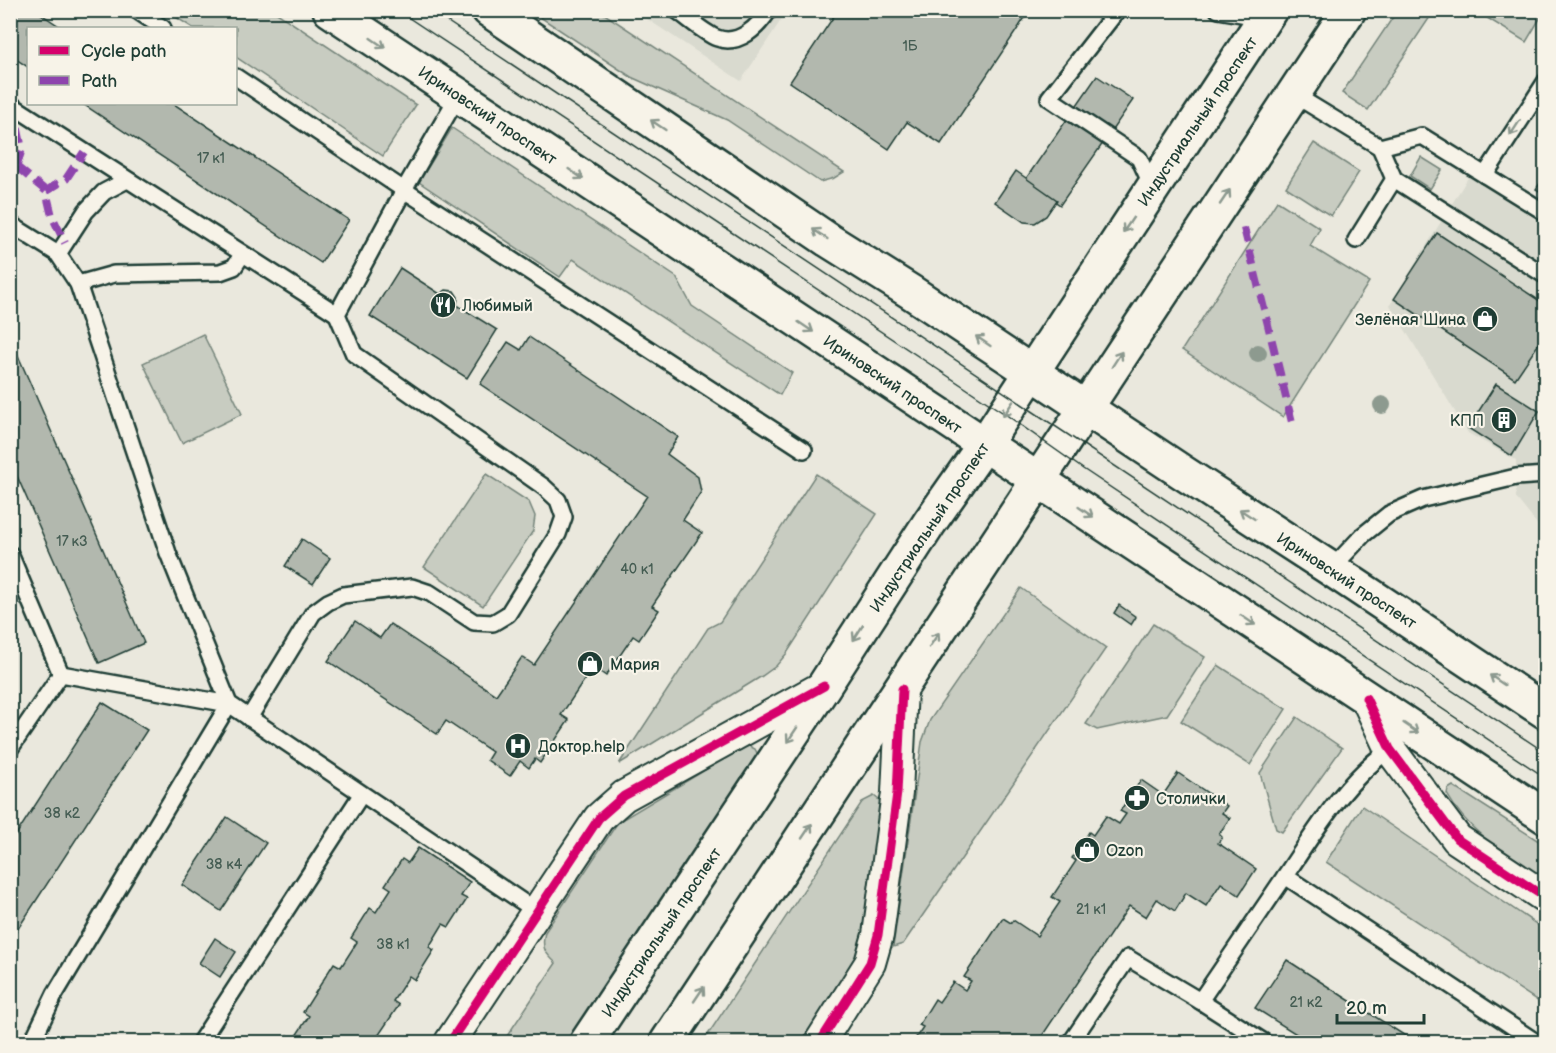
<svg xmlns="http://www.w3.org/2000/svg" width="1556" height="1053" font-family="'Balsamiq Sans',sans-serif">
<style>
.built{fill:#d9dacf}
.green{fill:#c8ccc1;stroke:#74847a;stroke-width:1.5}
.building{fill:#b2b8ae;stroke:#1f3d34;stroke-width:1.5}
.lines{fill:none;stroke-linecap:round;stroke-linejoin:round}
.service-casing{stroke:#1f3d34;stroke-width:20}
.minor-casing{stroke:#1f3d34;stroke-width:34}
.secondary-casing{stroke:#1f3d34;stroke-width:38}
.primary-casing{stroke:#1f3d34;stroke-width:38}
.service{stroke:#f7f3e8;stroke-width:15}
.minor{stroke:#f7f3e8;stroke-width:30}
.secondary{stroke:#f7f3e8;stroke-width:33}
.primary{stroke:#f7f3e8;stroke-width:33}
.tram{stroke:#1f3d34;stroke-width:1.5}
.quiet{stroke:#8e44ad;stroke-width:8;stroke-dasharray:15 8;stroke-linecap:butt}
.cycleway-casing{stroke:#f7f3e8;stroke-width:13}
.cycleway{stroke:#d6006c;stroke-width:9}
.tree{fill:#8d9a8f}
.oneway{stroke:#8b988e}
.labels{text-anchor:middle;stroke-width:4.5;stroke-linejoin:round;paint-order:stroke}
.number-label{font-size:14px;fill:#445c52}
.street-label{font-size:16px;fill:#1f3d34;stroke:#f7f3e8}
.poi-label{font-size:16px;fill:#1f3d34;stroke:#f7f3e8;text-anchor:start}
</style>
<rect width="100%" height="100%" fill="#eae8dd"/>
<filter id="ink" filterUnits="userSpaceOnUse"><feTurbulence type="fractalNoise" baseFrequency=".0167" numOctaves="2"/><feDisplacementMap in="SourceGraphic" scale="12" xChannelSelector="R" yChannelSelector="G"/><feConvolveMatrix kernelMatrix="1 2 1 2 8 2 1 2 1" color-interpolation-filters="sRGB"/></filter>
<g filter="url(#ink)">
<g class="built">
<polygon points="635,11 787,11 741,81"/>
<polygon points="1469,176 1545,225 1545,534 1516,498 1516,460 1468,433 1390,305"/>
</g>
<g class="green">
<polygon points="1545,10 1526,42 1476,11 1476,10"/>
<polygon points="166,11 274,11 416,105 383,156 236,57 236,28 193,28"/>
<polygon points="531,11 600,11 844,172 834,178 820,182 727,120 631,77"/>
<polygon points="1397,11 1434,11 1368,110 1342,93"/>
<polygon points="452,128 676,277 692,306 792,373 780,395 573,259 560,277 419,182"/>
<polygon points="1314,143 1359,172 1331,216 1286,187"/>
<polygon points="1421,157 1442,170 1430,189 1410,176"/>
<polygon points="1277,201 1320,228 1310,246 1369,282 1283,417 1182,350"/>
<polygon points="203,334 242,414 182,443 143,363"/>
<polygon points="486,474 529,502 535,516 533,531 483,606 424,567"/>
<polygon points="816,474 877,514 787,653 776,666 762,676 619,764 708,628 720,622"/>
<polygon points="1021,588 1106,648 903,944 893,947 922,742 930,720"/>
<polygon points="1153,624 1205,657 1167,715 1097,730 1086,724"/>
<polygon points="1218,665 1286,709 1250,765 1181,721"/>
<polygon points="1297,717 1342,748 1282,832 1276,829 1260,773"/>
<path d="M749,746L755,749L758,755L757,762L571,1042H503L556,963C545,953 541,948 545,932L618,822L742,748Z"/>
<path d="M1453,786L1545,845V880C1508,855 1469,834 1447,794L1448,789Z"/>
<polygon points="874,796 879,800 881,806 863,932 857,953 846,976 802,1042 703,1042 862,802"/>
<polygon points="1362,806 1545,930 1545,1037 1540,1033 1544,1005 1326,862"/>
</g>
<g class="building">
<polygon points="10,10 35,10 62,28 28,28 28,67 10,55"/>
<polygon points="703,10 717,10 713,17"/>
<polygon points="838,10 1030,10 941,144 907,122 889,149 790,82"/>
<polygon points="1097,76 1133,100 1060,205 1025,180"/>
<polygon points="83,104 174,104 349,220 321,263"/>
<polygon points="1016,171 1057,200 1046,216 1035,223 1024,222 995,202"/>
<polygon points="1546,175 1546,195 1536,189"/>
<polygon points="1437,233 1546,305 1546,333 1515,379 1394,299"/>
<polygon points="400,268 440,294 446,290 454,291 458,297 457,305 497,330 467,378 370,316"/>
<polygon points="529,337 678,437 667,454 698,477 701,492 683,520 702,533 652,606 659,610 639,640 633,636 606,676 593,667 561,715 569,720 540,763 535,759 529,768 520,761 510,776 487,760 492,752 446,721 437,734 328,661 355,621 380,638 390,624 496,695 522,657 534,665 647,496 480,384 508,342 521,350"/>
<polygon points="13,344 144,643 99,663 10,460 10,345"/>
<polygon points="1496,384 1539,411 1512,456 1468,428"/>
<polygon points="302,539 330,558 313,584 285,566"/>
<polygon points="1119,605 1136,617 1131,625 1114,613"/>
<polygon points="102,702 147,730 10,941 10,844"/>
<polygon points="1178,773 1227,806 1222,813 1230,818 1219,834 1222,837 1218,843 1256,869 1239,895 1221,883 1206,906 1186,893 1175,911 1157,899 1146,917 1129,906 1038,1042 913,1042 923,1027 919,1025 935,999 939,1002 953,982 965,990 971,981 964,977 1003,918 1011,923 1013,920 1037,936 1060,902 1052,897 1076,861 1072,858 1089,832 1093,835 1106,816 1119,824 1126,814 1120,811 1141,780 1163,795"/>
<polygon points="227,817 266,843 221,911 182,885"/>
<polygon points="418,848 470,882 461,896 467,899 449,927 443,924 429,947 434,950 415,980 409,976 393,1001 399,1005 374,1042 283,1042 288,1035 294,1039 309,1016 303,1012 334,963 341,967 357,942 351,938 370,908 376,912 391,889 385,885 402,859 408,863"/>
<polygon points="215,938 236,952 220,977 199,963"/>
<polygon points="1287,960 1344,997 1415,1042 1309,1042 1255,1008"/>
</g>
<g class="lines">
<g class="service-casing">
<g id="service">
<polyline points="136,10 163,28"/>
<path d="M676,10C688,18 704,33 717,38C739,46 758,27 769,10"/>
<polyline points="1120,10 1116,12 1049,98 1139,158 1153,188"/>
<polyline points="1218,10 1265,18"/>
<polyline points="236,77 404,190 804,450"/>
<polyline points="1293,94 1380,147 1394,179 1546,276"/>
<polyline points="10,104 337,314"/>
<polyline points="1380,147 1422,136 1546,213"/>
<polyline points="1485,175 1546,81"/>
<polyline points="10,224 58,254 78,284 168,553 229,704 536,911"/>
<polyline points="1356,240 1394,179"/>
<polyline points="58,254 86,211 104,192 127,180"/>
<polyline points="78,284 114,274 220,272 234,267 242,255"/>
<polyline points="10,554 61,674"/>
<polyline points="1331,569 1363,535 1389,514 1423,499 1516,477 1546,475"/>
<polyline points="249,718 313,613 328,602 343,595 412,587 430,593 474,622 493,623 508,614 558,534 564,517 558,500 544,487 354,354 337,314 404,190 458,96"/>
<polyline points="10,749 61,674"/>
<path d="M1390,749C1344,782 1316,830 1285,876L1536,1042"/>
<polyline points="1200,1001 1285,876"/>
<polyline points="32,1042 55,994 229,704 61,674"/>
<polyline points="200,1042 361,795"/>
<polyline points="1071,1042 1128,958 1200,1001 1264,1042"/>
</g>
</g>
<g class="minor-casing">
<g id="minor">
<polyline points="1366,698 1390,749 1457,839 1546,898"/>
<polyline points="450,1042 599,818 624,796 824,686"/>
<polyline points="820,1042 870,963 878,935 897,793 902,689"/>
</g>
</g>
<g class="secondary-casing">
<g id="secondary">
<polyline points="330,10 1546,817"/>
<polyline points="489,10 828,240 911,292 1182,472 1331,569 1546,712"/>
</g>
</g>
<g class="primary-casing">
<g id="primary">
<polyline points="587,1042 824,686 930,522 984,445 1270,10"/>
<polyline points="667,1042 1349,10"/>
</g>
</g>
<use href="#service" class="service"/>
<use href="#minor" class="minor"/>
<use href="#secondary" class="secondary"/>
<use href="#primary" class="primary"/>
<g class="tram">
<polyline points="397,10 1005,414 1083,469 1546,778"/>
<polyline points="430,10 1546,753"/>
</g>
<g class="quiet">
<polyline points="17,167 46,191 52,216 65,243"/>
<polyline points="10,187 22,149 13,106"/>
<polyline points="46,191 66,179 84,152"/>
<polyline points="1244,228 1292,422"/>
</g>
<g class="cycleway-casing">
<g id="cycleway">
<polyline points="1366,698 1390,749 1457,839 1546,898"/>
<polyline points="450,1042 599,818 624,796 824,686"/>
<polyline points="820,1042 870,963 878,935 897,793 902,689"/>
</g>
</g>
<use href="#cycleway" class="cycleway"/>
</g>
<g class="tree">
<circle cx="1258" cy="353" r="9"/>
<circle cx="1382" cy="405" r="9"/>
</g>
<defs><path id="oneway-shaft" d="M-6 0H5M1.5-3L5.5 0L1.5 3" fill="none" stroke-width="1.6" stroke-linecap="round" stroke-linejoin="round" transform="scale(1.5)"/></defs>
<g class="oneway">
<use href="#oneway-shaft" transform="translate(378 43) rotate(34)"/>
<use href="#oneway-shaft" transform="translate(658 125) rotate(-146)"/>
<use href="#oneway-shaft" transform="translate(1515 128) rotate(123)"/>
<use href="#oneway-shaft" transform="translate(576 174) rotate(34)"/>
<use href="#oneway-shaft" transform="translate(1225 197) rotate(-56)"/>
<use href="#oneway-shaft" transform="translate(1128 225) rotate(124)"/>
<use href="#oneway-shaft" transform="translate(820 234) rotate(-146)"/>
<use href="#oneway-shaft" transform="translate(806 327) rotate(34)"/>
<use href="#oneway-shaft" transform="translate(983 341) rotate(-146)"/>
<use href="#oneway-shaft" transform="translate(1117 359) rotate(-57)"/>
<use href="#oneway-shaft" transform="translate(1008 409) rotate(124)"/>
<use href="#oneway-shaft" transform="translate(1086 512) rotate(34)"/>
<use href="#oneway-shaft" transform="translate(1247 514) rotate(-147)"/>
<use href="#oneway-shaft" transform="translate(1248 620) rotate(34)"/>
<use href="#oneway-shaft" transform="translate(858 633) rotate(122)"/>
<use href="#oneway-shaft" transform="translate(934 640) rotate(-56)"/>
<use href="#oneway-shaft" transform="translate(1497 680) rotate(-146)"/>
<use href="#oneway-shaft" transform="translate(1411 728) rotate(34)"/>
<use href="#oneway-shaft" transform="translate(792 735) rotate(124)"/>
<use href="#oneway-shaft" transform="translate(807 831) rotate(-56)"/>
<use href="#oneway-shaft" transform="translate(699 994) rotate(-56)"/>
</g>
</g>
<defs>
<g id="restaurant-disc" transform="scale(1.35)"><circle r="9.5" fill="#1f3d34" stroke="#f7f3e8"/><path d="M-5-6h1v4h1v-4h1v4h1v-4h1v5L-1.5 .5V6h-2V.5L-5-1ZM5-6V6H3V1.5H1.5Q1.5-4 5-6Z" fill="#fff"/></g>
<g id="shop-disc" transform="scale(1.35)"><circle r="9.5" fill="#1f3d34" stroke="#f7f3e8"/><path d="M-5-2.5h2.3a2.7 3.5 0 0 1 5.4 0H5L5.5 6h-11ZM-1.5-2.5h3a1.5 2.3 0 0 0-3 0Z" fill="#fff"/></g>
<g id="building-disc" transform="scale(1.35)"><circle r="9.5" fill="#1f3d34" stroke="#f7f3e8"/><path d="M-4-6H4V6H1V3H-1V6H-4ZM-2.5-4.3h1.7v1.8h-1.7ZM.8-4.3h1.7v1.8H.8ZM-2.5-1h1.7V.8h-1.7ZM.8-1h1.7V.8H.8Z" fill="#fff"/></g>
<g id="hospital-disc" transform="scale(1.35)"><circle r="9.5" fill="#1f3d34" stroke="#f7f3e8"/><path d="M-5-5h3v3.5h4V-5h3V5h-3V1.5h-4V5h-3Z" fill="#fff"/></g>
<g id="pharmacy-disc" transform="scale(1.35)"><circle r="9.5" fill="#1f3d34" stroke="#f7f3e8"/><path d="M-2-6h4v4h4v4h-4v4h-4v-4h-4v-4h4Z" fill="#fff"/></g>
</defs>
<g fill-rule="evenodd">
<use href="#restaurant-disc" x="443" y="305"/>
<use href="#shop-disc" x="1485" y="319"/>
<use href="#building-disc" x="1504" y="420"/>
<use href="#shop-disc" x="590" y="664"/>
<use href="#hospital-disc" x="518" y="746"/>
<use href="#pharmacy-disc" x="1137" y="798"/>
<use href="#shop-disc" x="1087" y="850"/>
</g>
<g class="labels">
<g class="number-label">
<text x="910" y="51">1Б</text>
<text x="211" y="163">17 к1</text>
<text x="72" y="546">17 к3</text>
<text x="637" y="574">40 к1</text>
<text x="62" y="818">38 к2</text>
<text x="224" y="869">38 к4</text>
<text x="1091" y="914">21 к1</text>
<text x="393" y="949">38 к1</text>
<text x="1306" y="1007">21 к2</text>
</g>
<g class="street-label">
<text transform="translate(488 115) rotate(34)" y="6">Ириновский проспект</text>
<text transform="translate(1197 121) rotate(-56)" y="6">Индустриальный проспект</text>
<text transform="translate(893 384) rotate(34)" y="6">Ириновский проспект</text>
<text transform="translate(929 527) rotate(-56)" y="6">Индустриальный проспект</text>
<text transform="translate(1347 580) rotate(33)" y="6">Ириновский проспект</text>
<text transform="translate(661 932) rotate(-56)" y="6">Индустриальный проспект</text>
</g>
<g class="poi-label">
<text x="462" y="311">Любимый</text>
<text x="1466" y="325" text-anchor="end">Зелёная Шина</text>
<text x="1484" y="426" text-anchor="end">КПП</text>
<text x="610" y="670">Мария</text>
<text x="538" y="752">Доктор.help</text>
<text x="1156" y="804">Столички</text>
<text x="1106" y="856">Ozon</text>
</g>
</g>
<rect width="1556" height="1053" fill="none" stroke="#f7f3e8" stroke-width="36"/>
<rect x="18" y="18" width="1520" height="1017" fill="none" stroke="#1f3d34" stroke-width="2" filter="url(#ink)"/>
<rect x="27" y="27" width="210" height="78" fill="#f7f3e8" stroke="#a1aaa0" stroke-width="1.5"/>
<rect x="39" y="46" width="30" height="9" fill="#d6006c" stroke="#a1aaa0" stroke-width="1.5"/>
<text x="81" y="57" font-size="18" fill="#1f3d34">Cycle path</text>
<rect x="39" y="76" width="30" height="9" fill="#8e44ad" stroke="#a1aaa0" stroke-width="1.5"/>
<text x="81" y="87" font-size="18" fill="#1f3d34">Path</text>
<path d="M1337 1014v9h87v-9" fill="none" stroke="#1f3d34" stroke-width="3"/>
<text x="1346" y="1014" font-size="18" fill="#1f3d34" stroke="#f7f3e8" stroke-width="4.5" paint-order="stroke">20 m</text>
</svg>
